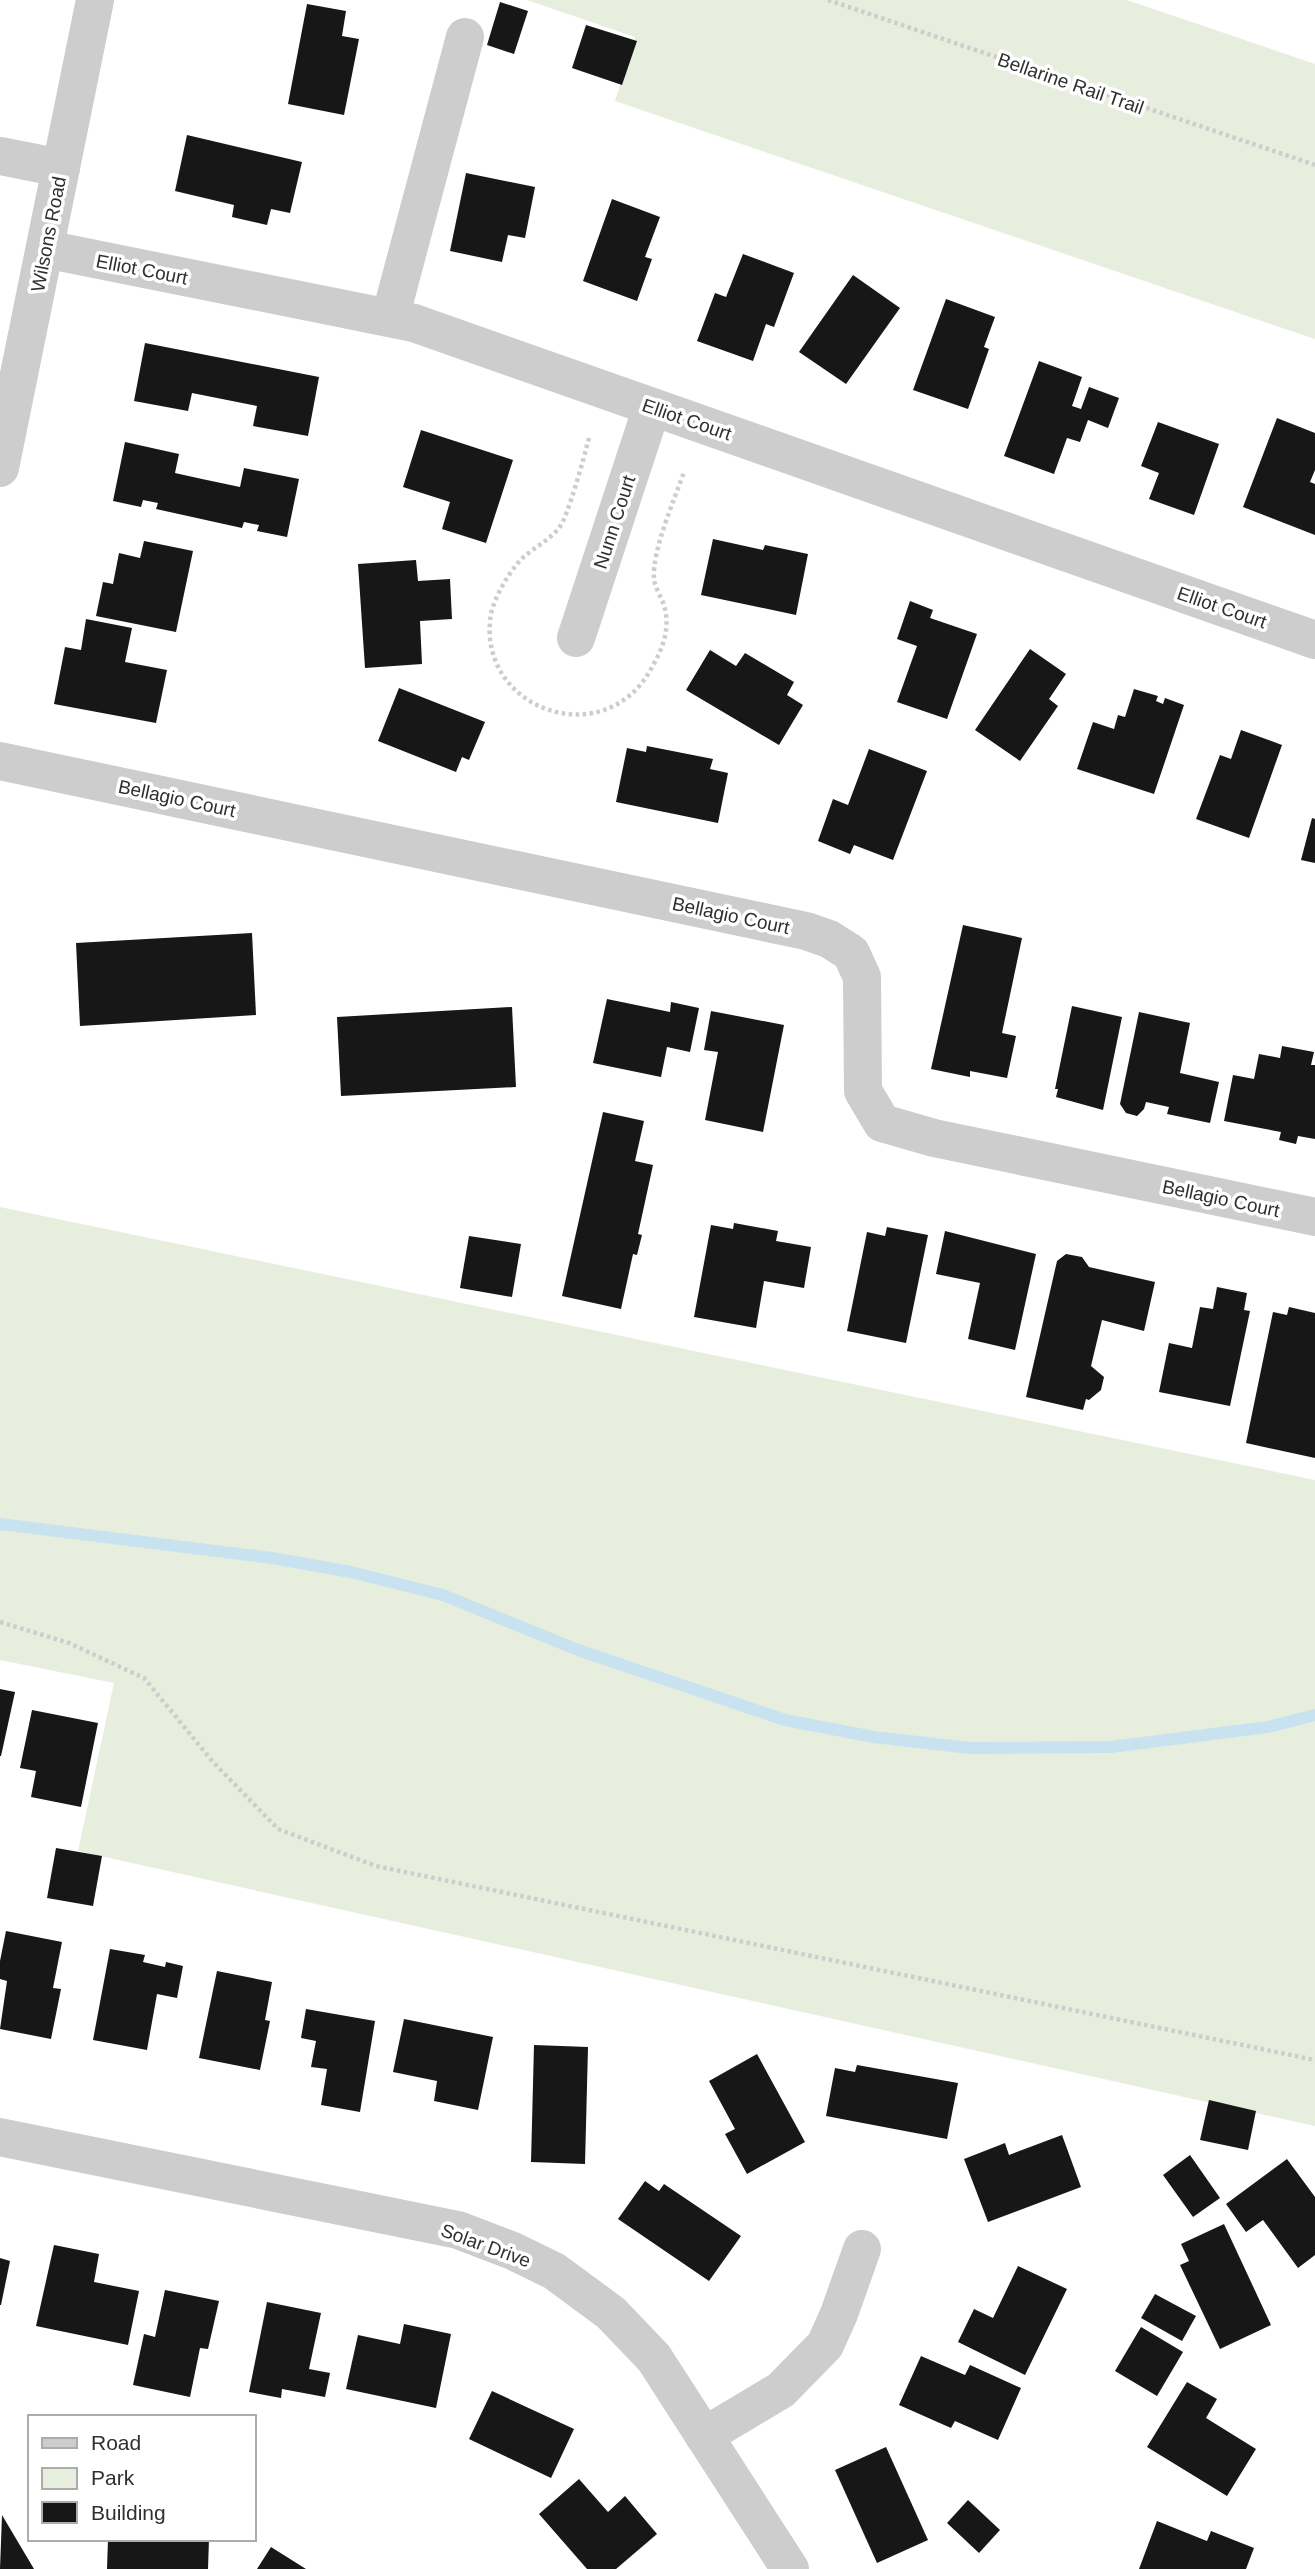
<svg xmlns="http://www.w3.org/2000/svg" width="1315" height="2569" font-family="Helvetica,sans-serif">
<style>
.green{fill:#e7eedd}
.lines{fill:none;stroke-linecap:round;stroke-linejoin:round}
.stream{stroke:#c8e3ef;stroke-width:12}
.building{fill:#171717}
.path{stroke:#cdcdcd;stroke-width:4.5;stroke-dasharray:3.5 3.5;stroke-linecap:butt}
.minor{stroke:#cdcdcd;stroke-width:38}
.labels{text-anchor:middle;stroke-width:7;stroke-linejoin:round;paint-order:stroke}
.street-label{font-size:19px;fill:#303030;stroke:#fff}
</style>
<rect width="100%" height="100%" fill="#fff"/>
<g class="green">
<polygon points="527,0 1127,0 1315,64 1315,339 615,101 635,37"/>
<polygon points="0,1207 1315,1480 1315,2126 78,1851 114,1683 0,1660"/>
</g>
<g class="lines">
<polyline class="stream" points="0,1524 272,1558 351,1572 443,1595 578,1650 785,1720 874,1737 970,1748 1111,1747 1268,1727 1315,1715"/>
</g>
<g class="building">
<polygon points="500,2 528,11 514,54 487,45"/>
<polygon points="307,4 346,11 342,36 359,39 344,115 288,104"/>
<polygon points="586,25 637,41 622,85 572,68"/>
<polygon points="187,135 302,162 290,213 271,209 267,225 232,217 234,205 175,191"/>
<polygon points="466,173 535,187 525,238 508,235 502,262 450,251"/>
<polygon points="612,199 660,217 645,257 652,259 637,301 583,281"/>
<polygon points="743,254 794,273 774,327 766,324 753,361 697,341 715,293 726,297"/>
<polygon points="853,275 900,308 846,384 799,352"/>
<polygon points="946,299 995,317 984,347 989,349 968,409 913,390"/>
<polygon points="145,343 319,377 308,436 253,426 257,406 192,393 188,411 134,401"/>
<polygon points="1039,361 1082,377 1072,406 1081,409 1089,387 1119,398 1108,428 1088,420 1080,442 1067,438 1054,474 1004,456"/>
<polygon points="1277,418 1315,433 1315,470 1310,482 1315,484 1315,535 1243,507"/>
<polygon points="1158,422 1219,444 1194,515 1149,499 1159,473 1141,466"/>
<polygon points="421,430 513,460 486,543 442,529 450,502 403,487"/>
<polygon points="125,442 179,454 175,473 202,479 240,487 244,468 299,479 287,537 257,531 259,525 244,522 242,528 156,509 158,503 143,500 141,507 113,501"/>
<polygon points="713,539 763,550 765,545 808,554 796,615 701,595"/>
<polygon points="144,541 193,551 176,632 96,616 103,582 113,584 119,553 140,558"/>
<polygon points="416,560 418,581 450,579 452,619 420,621 422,664 365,668 358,564"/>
<polygon points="910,601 933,610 930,618 977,634 947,719 897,702 917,646 897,639"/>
<polygon points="86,619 132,628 125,662 167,670 156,723 54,704 65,647 81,650"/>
<polygon points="1030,649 1066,674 1049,699 1058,706 1020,761 975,730"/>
<polygon points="710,650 736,666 745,653 794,682 787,695 803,705 779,745 686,690"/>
<polygon points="399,688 485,722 469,760 462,757 456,772 378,741"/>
<polygon points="1134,689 1158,696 1156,701 1163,704 1165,698 1184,705 1154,794 1077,769 1093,722 1114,729 1118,715 1125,717"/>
<polygon points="1241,730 1282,745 1249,838 1196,819 1220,755 1231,759"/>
<polygon points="647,746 713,759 710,769 728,773 718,823 616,802 627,748 646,752"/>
<polygon points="869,749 927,771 893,860 854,845 850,854 818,841 833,799 848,805"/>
<polygon points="1312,818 1315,819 1315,863 1301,860"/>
<polygon points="963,925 1022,938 1002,1033 1016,1036 1007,1078 970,1071 970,1077 931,1069"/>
<polygon points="252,933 256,1015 80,1026 76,943"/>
<polygon points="607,999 670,1012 671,1002 699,1008 690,1052 667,1047 661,1077 593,1063"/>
<polygon points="1072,1006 1122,1017 1103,1110 1056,1097 1058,1089 1055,1089"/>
<polygon points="512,1007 516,1087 341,1096 337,1017"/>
<polygon points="711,1011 784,1025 763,1132 705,1120 718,1052 704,1050"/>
<polygon points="1139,1012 1190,1023 1180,1073 1219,1082 1210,1123 1167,1114 1169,1107 1146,1102 1144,1109 1137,1116 1126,1113 1120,1104"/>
<polygon points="1282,1046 1314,1052 1311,1065 1315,1065 1315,1139 1298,1136 1296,1144 1279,1140 1281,1132 1224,1121 1233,1075 1254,1079 1259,1054 1280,1058"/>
<polygon points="603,1112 644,1121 635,1161 653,1165 638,1234 642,1235 637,1255 633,1254 621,1309 562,1296"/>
<polygon points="734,1223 778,1231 776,1241 811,1247 804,1288 764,1281 756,1328 694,1317 711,1225 733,1229"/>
<polygon points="887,1227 928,1235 906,1343 847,1331 867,1232 885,1236"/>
<polygon points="945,1231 1036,1254 1015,1350 968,1339 980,1283 936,1274"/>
<polygon points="469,1236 521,1244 512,1297 460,1288"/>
<polygon points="1066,1254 1082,1257 1089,1267 1155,1282 1144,1331 1102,1320 1091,1366 1104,1377 1101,1390 1089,1400 1086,1399 1083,1410 1026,1397 1057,1261"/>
<polygon points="1217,1287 1247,1293 1244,1310 1250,1311 1230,1406 1159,1392 1169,1343 1192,1348 1200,1307 1213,1309"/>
<polygon points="1289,1307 1315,1313 1315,1458 1246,1443 1273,1312 1287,1315"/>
<polygon points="0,1689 15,1692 1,1756 0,1756"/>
<polygon points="32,1710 98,1723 81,1807 31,1797 36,1771 20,1768"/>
<polygon points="56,1848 102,1856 93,1906 47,1898"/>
<polygon points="6,1931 62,1942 53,1988 61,1989 51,2039 0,2029 7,1981 0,1979 0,1961"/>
<polygon points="110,1949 145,1955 143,1962 165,1967 166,1962 183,1966 177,1998 157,1994 147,2050 93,2040"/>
<polygon points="217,1971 272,1982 265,2020 270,2021 260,2070 199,2058"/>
<polygon points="306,2009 375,2021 360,2112 321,2105 327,2069 311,2067 316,2041 301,2038"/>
<polygon points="404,2019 493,2037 478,2110 434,2101 437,2081 393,2072"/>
<polygon points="534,2045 588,2047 585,2164 531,2162"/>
<polygon points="757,2054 805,2142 747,2174 725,2134 735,2129 709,2081"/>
<polygon points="857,2065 958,2083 947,2139 826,2116 835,2068 855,2072"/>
<polygon points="1209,2100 1256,2111 1248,2150 1200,2140"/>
<polygon points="1062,2135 1081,2187 988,2222 964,2159 1005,2143 1009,2155"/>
<polygon points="1190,2155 1220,2198 1193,2217 1163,2175"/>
<polygon points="1287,2159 1315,2197 1315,2255 1298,2268 1263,2220 1246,2232 1226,2204"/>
<polygon points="645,2181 659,2191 664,2184 741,2236 709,2281 618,2219"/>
<polygon points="1224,2224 1271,2325 1220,2349 1180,2265 1189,2261 1181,2244"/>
<polygon points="54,2245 99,2254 94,2282 139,2291 128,2345 36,2326"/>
<polygon points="0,2258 10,2261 1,2305 0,2305"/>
<polygon points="1018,2266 1067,2289 1025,2375 958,2342 974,2309 993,2318"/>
<polygon points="165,2290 219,2301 208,2349 200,2348 190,2397 133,2385 144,2334 155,2337"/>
<polygon points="1155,2294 1196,2316 1182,2341 1141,2318"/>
<polygon points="267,2302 321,2313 309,2369 330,2373 325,2397 282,2389 281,2398 249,2392"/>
<polygon points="404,2324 451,2334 436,2408 346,2389 358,2335 400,2344"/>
<polygon points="1141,2327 1183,2352 1157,2396 1115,2371"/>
<polygon points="921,2356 965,2375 970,2365 1021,2388 998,2440 955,2421 951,2428 899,2405"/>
<polygon points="1187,2382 1217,2399 1206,2418 1256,2449 1227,2496 1147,2447"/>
<polygon points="492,2391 574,2429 551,2478 469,2439"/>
<polygon points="886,2447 928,2540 877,2563 835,2470"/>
<polygon points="579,2479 608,2512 625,2496 657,2534 616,2569 587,2569 539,2514"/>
<polygon points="968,2500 1000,2530 979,2553 947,2523"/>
<polygon points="2,2515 34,2569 0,2569"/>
<polygon points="1157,2521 1207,2541 1211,2531 1254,2548 1246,2569 1139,2569"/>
<polygon points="108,2539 209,2539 208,2569 107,2569"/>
<polygon points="271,2547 306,2569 257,2569"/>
</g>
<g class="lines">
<g class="path">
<polyline points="828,0 1315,165"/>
<path d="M589,438C584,457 568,517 559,528C549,540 537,546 526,555C513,565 494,597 491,614C475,709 604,755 651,669C662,650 670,631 665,609C663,599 655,589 654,579C652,550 674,501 684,472"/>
<polyline points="0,1622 69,1643 144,1678 213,1762 278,1829 376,1866 1315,2060"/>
</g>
<g class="minor">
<polyline points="0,156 61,168"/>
<polyline points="45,249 414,323 1315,640"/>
<polyline points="390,318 465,37"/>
<polyline points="0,468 95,0"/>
<polyline points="576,638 652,407"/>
<polyline points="0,761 806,931 829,939 851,953 862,977 863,1091 882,1123 934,1138 1315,1217"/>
<polyline points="0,2137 458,2230 513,2251 554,2271 611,2313 654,2358 790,2569"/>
<polyline points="704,2436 781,2390 825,2345 839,2314 862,2249"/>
</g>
</g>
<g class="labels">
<g class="street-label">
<text transform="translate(1071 83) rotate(19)" y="7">Bellarine Rail Trail</text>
<text transform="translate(48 234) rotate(-79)" y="7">Wilsons Road</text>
<text transform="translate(142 269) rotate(11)" y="7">Elliot Court</text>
<text transform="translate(687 419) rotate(19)" y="7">Elliot Court</text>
<text transform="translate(614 522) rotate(-72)" y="7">Nunn Court</text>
<text transform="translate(1222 607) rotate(19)" y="7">Elliot Court</text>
<text transform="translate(177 798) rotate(12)" y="7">Bellagio Court</text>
<text transform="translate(731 915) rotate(12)" y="7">Bellagio Court</text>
<text transform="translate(1221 1198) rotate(12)" y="7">Bellagio Court</text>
<text transform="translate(486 2245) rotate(20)" y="7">Solar Drive</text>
</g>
</g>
<rect x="28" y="2415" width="228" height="126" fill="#ffffff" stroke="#acacac" stroke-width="2"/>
<rect x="42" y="2438" width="35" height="10" fill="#cdcdcd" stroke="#acacac" stroke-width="2"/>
<text x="91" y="2450" font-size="21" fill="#303030">Road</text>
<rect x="42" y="2468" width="35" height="21" fill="#e7eedd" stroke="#acacac" stroke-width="2"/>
<text x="91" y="2485" font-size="21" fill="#303030">Park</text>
<rect x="42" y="2502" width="35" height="21" fill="#171717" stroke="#acacac" stroke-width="2"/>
<text x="91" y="2520" font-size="21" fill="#303030">Building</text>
</svg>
